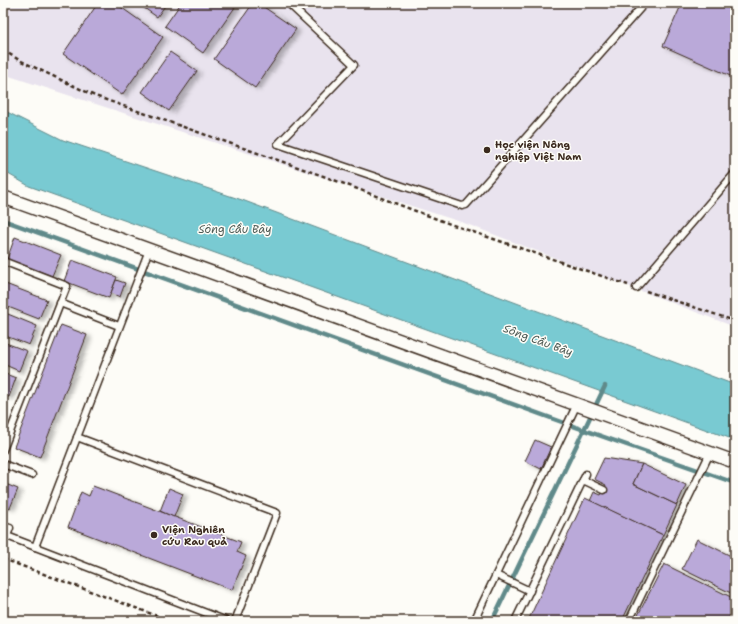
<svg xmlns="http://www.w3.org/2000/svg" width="738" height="624" font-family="'Shantell Sans',sans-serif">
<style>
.built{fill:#e9e3ee}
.water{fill:#79cad2;stroke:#608a8a}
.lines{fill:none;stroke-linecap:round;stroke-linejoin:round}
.stream{stroke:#608a8a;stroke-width:4.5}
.building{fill:#baa9d9;stroke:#3b2a1e;filter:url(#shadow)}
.lane-casing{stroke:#3b2a1e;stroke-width:9}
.street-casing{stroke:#3b2a1e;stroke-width:15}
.path{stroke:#3b2a1e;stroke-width:2.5;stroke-dasharray:4 3;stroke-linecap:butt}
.lane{stroke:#fdfcf7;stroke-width:6}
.street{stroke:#fdfcf7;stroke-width:12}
.poi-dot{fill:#3b2a1e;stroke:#fdfcf7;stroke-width:1.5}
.labels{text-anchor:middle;stroke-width:3;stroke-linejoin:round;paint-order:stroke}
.poi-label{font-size:10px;font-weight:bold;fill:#3b2a1e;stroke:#fdfcf7;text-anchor:start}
.water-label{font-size:11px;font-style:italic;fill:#4e5a54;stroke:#fdfcf7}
</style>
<defs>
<filter id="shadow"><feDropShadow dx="4.5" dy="2.5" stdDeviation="2" flood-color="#0004"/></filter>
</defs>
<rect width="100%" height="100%" fill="#fdfcf7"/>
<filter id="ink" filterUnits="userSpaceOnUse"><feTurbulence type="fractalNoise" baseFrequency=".025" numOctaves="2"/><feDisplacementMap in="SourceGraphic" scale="8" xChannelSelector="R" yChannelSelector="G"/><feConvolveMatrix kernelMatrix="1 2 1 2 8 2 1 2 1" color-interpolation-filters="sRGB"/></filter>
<g filter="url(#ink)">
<polygon class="built" points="3,3 735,3 735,327 464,223 3,74"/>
<polygon class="water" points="3,110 63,140 242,200 735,385 735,440 29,186 3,171"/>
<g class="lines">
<g class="stream">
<polyline points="3,220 584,430 735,483"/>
<polyline points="492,621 605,386"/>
</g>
</g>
<g class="building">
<polygon points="98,3 115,3 163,37 122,95 63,54"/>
<polygon points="137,3 167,3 157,17"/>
<polygon points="181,3 238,3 203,53 165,26"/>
<polygon points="253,3 258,3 296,29 255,88 214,59"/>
<polygon points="682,3 735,3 735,78 663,46"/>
<polygon points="170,52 197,71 169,111 142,92"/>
<polygon points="15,237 61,255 52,276 7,259"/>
<polygon points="72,260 117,277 109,298 64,281"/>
<polygon points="116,280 125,283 120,297 111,293"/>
<polygon points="3,283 47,300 39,319 3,305"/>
<polygon points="3,312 37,326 29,345 3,335"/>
<polygon points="61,325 87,335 40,457 14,447"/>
<polygon points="3,342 27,351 19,371 3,364"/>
<polygon points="3,373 16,378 9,397 3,395"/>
<polygon points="535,440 551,447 541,469 525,461"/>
<polygon points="604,458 642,464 633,484 677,505 663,535 590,501 594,492 601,495 606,485 594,479"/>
<polygon points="642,464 686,485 677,505 633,484"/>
<polygon points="3,483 18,489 10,508 3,505"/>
<polygon points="93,486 241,542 237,552 246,556 232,590 68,527 81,492 89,496"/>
<polygon points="169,488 183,494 174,517 160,511"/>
<polygon points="585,498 663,535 622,621 528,621"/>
<polygon points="697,539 735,558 735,595 682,569"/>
<polygon points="664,564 735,599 735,621 635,621"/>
</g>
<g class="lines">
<g class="lane-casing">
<g id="lane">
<polyline points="288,3 354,65 278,144 462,206 466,205 645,3"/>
<polyline points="3,261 67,286 3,450"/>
<polyline points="636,288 735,173"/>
<polyline points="60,303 119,326"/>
<polyline points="77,437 277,513 235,621"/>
<polyline points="3,464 32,475"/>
<polyline points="583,480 604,490"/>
<polyline points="3,526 10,528 7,536 227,621"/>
<polyline points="35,547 149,250"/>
<polyline points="496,575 530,591"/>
<polyline points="474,621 577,404"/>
<polyline points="515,621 586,474"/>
<polyline points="629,621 710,453"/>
</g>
</g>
<g class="street-casing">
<polyline id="street" points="3,197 578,405 735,462"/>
</g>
<g class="path">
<polyline points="3,50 19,60 95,96 326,177 450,224 628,285"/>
<polyline points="646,291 735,321"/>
<polyline points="3,559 171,621"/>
</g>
<use href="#lane" class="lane"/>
<use href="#street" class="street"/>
</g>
</g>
<g class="poi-dot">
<circle cx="487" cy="150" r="4"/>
<circle cx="154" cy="535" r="4"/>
</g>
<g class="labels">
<g class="poi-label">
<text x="495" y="148">Học viện Nông<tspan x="495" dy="12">nghiệp Việt Nam</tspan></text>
<text x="162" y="533">Viện Nghiên<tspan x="162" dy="12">cứu Rau quả</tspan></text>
</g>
<g class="water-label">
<text x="235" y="233">Sông Cầu Bây</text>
<text transform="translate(538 340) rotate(20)" y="4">Sông Cầu Bây</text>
</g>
</g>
<rect width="738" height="624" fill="none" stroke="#fdfcf7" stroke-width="16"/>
<rect x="8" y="8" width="722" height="608" fill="none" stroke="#3b2a1e" stroke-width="1.5" filter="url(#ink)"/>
</svg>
